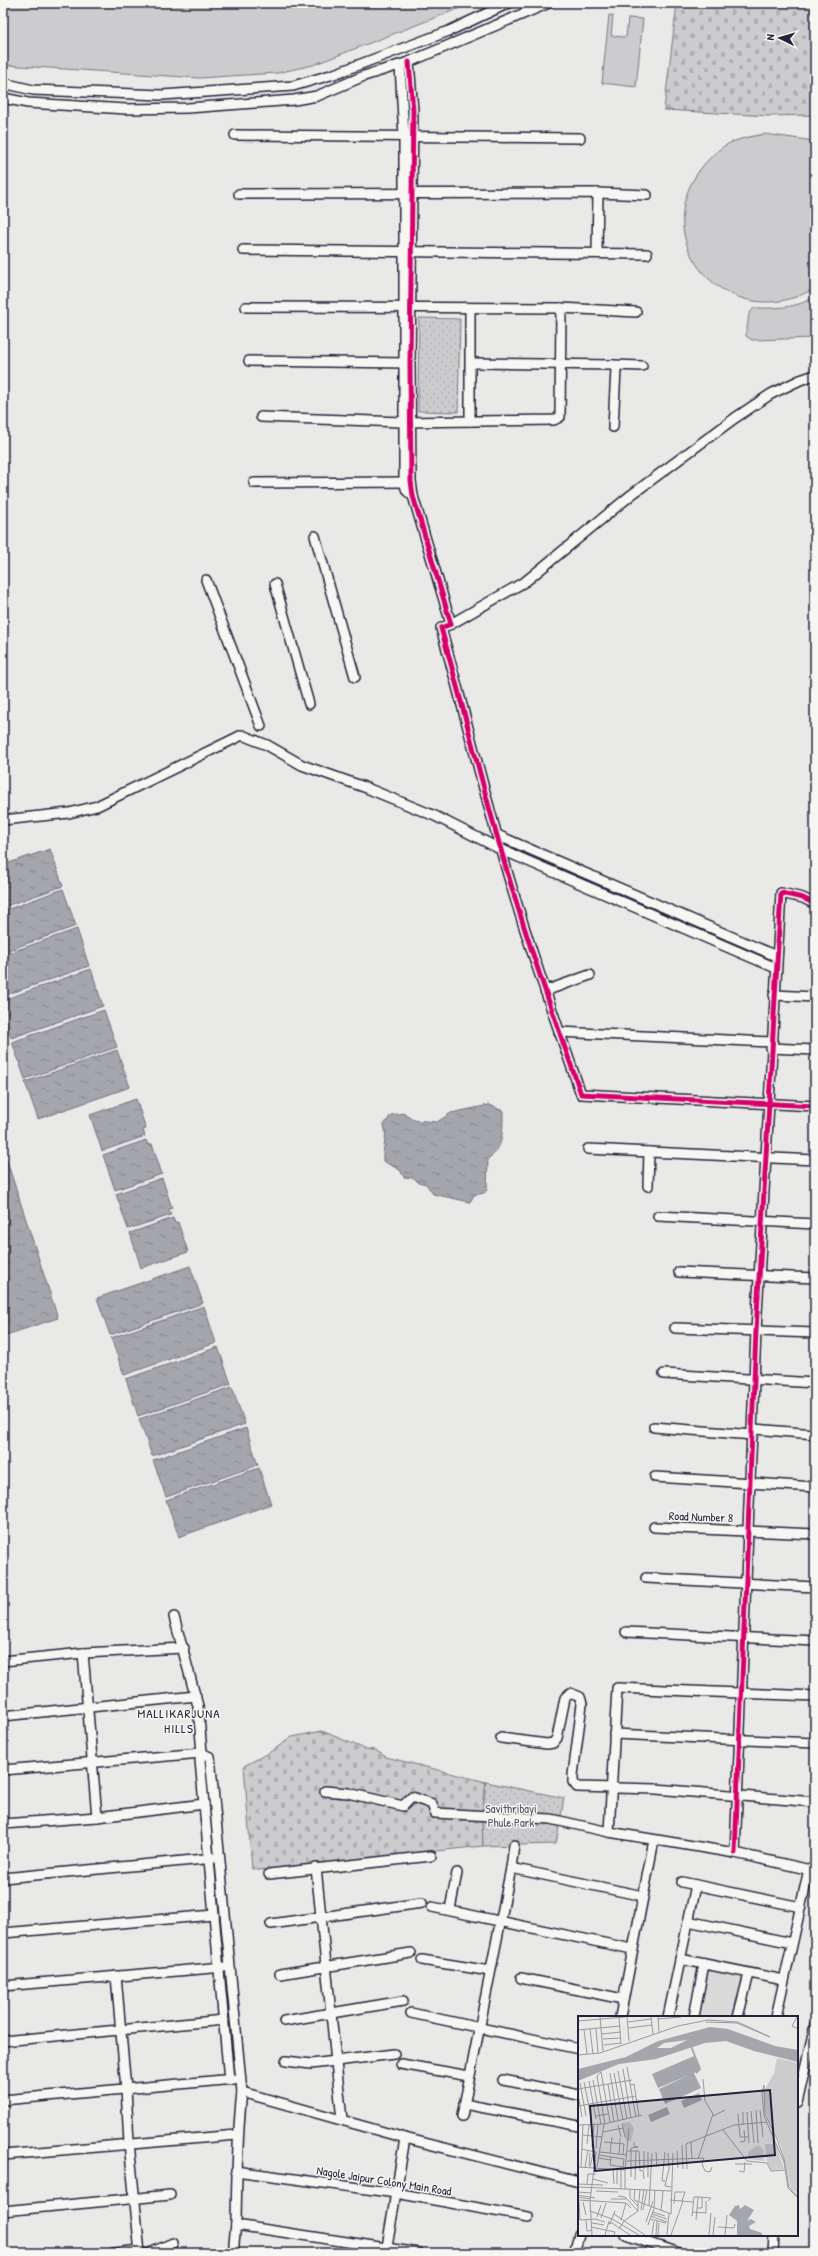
<svg xmlns="http://www.w3.org/2000/svg" width="818" height="2256" font-family="'Patrick Hand',sans-serif">
<style>
.built{fill:#dadada}
.green{fill:#ccccce;stroke:#777784}
.cemetery{fill:url(#cemetery-stones);stroke:#777784}
.park{fill:url(#park-dots);stroke:#777784}
.water{fill:url(#water-ripples);stroke:#71717f}
.lines{fill:none;stroke-linecap:round;stroke-linejoin:round}
.minor-casing{stroke:#22223b;stroke-width:12}
.minor{stroke:#f6f6f2;stroke-width:9}
.cycleway-casing{stroke:#f6f6f2;stroke-width:8}
.cycleway{stroke:#d6006c;stroke-width:5}
.labels{text-anchor:middle;stroke-width:3;stroke-linejoin:round;paint-order:stroke}
.street-label{font-size:12px;fill:#22223b;stroke:#f6f6f2}
.park-label{font-size:12px;fill:#555567;stroke:#f6f6f2}
.neighbourhood-label{font-size:13px;letter-spacing:1px;fill:#22223b;stroke:#f6f6f2}
.inset-river{fill:none;stroke:#a5a5ac;stroke-width:2}
.inset-road{fill:none;stroke:#9999a2;stroke-width:1}
.view{fill:#22223b;fill-opacity:0.15;stroke:#22223b;stroke-width:2}
.inset-edge{fill:none;stroke:#22223b;stroke-width:2}
</style>
<defs>
<pattern id="cemetery-stones" width="16" height="16" patternUnits="userSpaceOnUse"><rect width="16" height="16" fill="#ccccce"/><path d="M2 7V4a2 2 0 0 1 4 0v3zM10 15v-3a2 2 0 0 1 4 0v3z" fill="#afafb2"/></pattern>
<pattern id="park-dots" width="8" height="8" patternUnits="userSpaceOnUse"><rect width="8" height="8" fill="#ccccce"/><path d="M2 2h.1M6 6h.1" fill="none" stroke="#afafb2" stroke-width="1.8" stroke-linecap="round"/></pattern>
<pattern id="water-ripples" width="26" height="14" patternUnits="userSpaceOnUse"><rect width="26" height="14" fill="#a5a5ac"/><path d="M2 4q2-2 4 0t4 0M15 11q2-2 4 0t4 0" fill="none" stroke="#86868d"/></pattern>
</defs>
<rect width="100%" height="100%" fill="#e9e9e7"/>
<filter id="ink" filterUnits="userSpaceOnUse"><feTurbulence type="fractalNoise" baseFrequency=".025" numOctaves="2"/><feDisplacementMap in="SourceGraphic" scale="8" xChannelSelector="R" yChannelSelector="G"/><feConvolveMatrix kernelMatrix="1 2 1 2 8 2 1 2 1" color-interpolation-filters="sRGB"/></filter>
<g filter="url(#ink)">
<polygon class="built" points="707,1968 744,1977 734,2017 698,2017"/>
<g class="green">
<polygon points="3,3 473,3 313,65 277,73 199,78 5,65 3,64"/>
<polygon points="609,15 613,16 611,36 626,37 628,18 643,19 636,87 602,83"/>
<path d="M764,134L815,141V288C729,339 643,240 702,167C711,156 723,144 738,140C746,137 756,136 764,134Z"/>
<path d="M815,296V338L752,340L746,336L749,314L754,308C775,308 797,309 815,296Z"/>
</g>
<g class="cemetery">
<polygon points="677,3 815,3 815,115 770,116 664,110"/>
<polygon points="322,1731 365,1749 375,1750 386,1757 486,1782 482,1816 483,1846 259,1870 252,1869 244,1766 272,1751 292,1737"/>
</g>
<g class="park">
<polygon points="419,318 460,319 458,412 418,411"/>
<polygon points="486,1782 564,1798 556,1844 483,1846 482,1816"/>
</g>
<g class="water">
<polygon points="50,849 63,886 3,907 3,865"/>
<polygon points="63,889 76,926 3,952 3,911"/>
<polygon points="77,929 89,966 3,996 3,955"/>
<polygon points="91,969 103,1006 11,1038 3,1015 3,1000"/>
<polygon points="104,1010 117,1047 25,1079 12,1042"/>
<polygon points="117,1050 130,1087 38,1119 25,1082"/>
<polygon points="136,1099 146,1129 143,1130 145,1136 102,1151 90,1115"/>
<path d="M489,1105L503,1111C503,1127 504,1151 488,1158L487,1190L484,1193L474,1195L470,1202L433,1194L426,1184L418,1182L414,1178L404,1177L400,1170L383,1161C382,1148 388,1138 384,1125L391,1115L404,1113L414,1120L437,1122L451,1113Z"/>
<polygon points="146,1140 148,1145 152,1144 162,1174 115,1190 103,1155"/>
<polygon points="3,1149 58,1318 3,1336"/>
<polygon points="162,1178 172,1208 169,1209 171,1215 128,1229 116,1194"/>
<polygon points="173,1218 175,1223 178,1222 188,1252 141,1268 130,1233"/>
<polygon points="190,1266 203,1303 110,1335 97,1298"/>
<polygon points="204,1306 216,1343 124,1375 111,1338"/>
<polygon points="218,1347 231,1384 138,1416 126,1379"/>
<polygon points="232,1387 245,1424 152,1456 139,1419"/>
<polygon points="246,1428 258,1465 166,1497 153,1460"/>
<polygon points="259,1468 271,1504 179,1537 166,1500"/>
</g>
<g class="lines">
<g class="minor-casing">
<g id="minor">
<path d="M409,62L413,111L410,363L411,481L413,496L451,624L441,628C462,702 480,777 501,850C524,933 553,1013 581,1094L815,1106"/>
<polyline points="400,65 404,137 404,482 407,491 413,496"/>
<polyline points="3,83 33,90 162,95 293,86 334,74 449,31 509,3"/>
<polyline points="3,98 28,103 126,109 188,108 294,100 317,96 364,76 409,62 549,3"/>
<polyline points="235,135 580,138"/>
<polyline points="239,194 598,193 647,195"/>
<polyline points="243,250 647,254"/>
<polyline points="597,253 598,193"/>
<polyline points="246,307 561,308 636,312"/>
<polyline points="470,308 470,421"/>
<polyline points="249,361 408,363"/>
<polyline points="471,363 613,365 616,369 613,427"/>
<polyline points="613,365 642,366"/>
<polyline points="261,417 402,422 554,420 560,417 561,308"/>
<polyline points="254,483 408,482"/>
<polyline points="315,536 355,677"/>
<polyline points="206,580 261,726"/>
<polyline points="275,584 309,704"/>
<polyline points="451,624 526,581 631,495 735,418 771,394 800,380 815,375"/>
<polyline points="3,820 69,813 97,806 242,735 267,745 302,765 364,787 435,816 500,849 776,968"/>
<polyline points="497,835 776,956"/>
<polyline points="545,991 590,975"/>
<polyline points="774,995 815,997"/>
<polyline points="559,1032 771,1042"/>
<polyline points="771,1048 815,1050"/>
<polyline points="588,1149 815,1160"/>
<polyline points="648,1186 649,1152"/>
<polyline points="658,1216 815,1224"/>
<polyline points="679,1272 815,1278"/>
<polyline points="675,1328 815,1333"/>
<polyline points="664,1374 815,1383"/>
<polyline points="654,1427 753,1435"/>
<polyline points="754,1429 815,1434"/>
<polyline points="655,1477 815,1487"/>
<polyline points="654,1527 815,1534"/>
<polyline points="646,1578 815,1587"/>
<polyline points="174,1617 198,1706 202,1753 200,1760 229,2080"/>
<polyline points="626,1632 815,1641"/>
<polyline points="83,1653 97,1817"/>
<polyline points="3,1661 83,1653 184,1648"/>
<polyline points="3,1716 196,1696"/>
<polyline points="614,1734 815,1743"/>
<polyline points="501,1738 547,1744 553,1743 557,1738 565,1698 570,1693 580,1697 582,1704 573,1775 573,1782 577,1787 656,1789 815,1802"/>
<path d="M3,1770L202,1753L210,1757L242,2092C237,2135 237,2176 236,2220C236,2231 233,2241 234,2253"/>
<polyline points="325,1791 348,1793 403,1806 412,1797 432,1804 435,1813 551,1819 609,1832 735,1853 815,1871"/>
<polyline points="3,1824 97,1817 204,1804"/>
<polyline points="609,1832 617,1688 815,1696"/>
<polyline points="735,1853 756,1331 781,893 803,898 815,904"/>
<polyline points="316,1868 342,2120"/>
<polyline points="511,1868 514,1845"/>
<polyline points="269,1874 431,1856"/>
<polyline points="3,1878 215,1858"/>
<polyline points="682,1882 696,1885"/>
<polyline points="432,1907 632,1949"/>
<polyline points="450,1909 457,1873"/>
<polyline points="688,1921 792,1943"/>
<polyline points="271,1924 422,1903"/>
<polyline points="3,1933 214,1915"/>
<polyline points="680,1959 784,1980"/>
<polyline points="422,1960 490,1971"/>
<polyline points="280,1974 411,1953"/>
<polyline points="116,1976 126,2089 129,2143 140,2253"/>
<polyline points="521,1978 623,1999"/>
<polyline points="3,1986 224,1967"/>
<polyline points="411,2013 579,2049"/>
<polyline points="620,2017 654,1840"/>
<polyline points="668,2017 696,1885 801,1907"/>
<polyline points="694,2017 704,1964"/>
<polyline points="738,2017 749,1974"/>
<polyline points="776,2017 809,1869"/>
<polyline points="284,2021 403,2001"/>
<polyline points="3,2041 224,2020"/>
<polyline points="286,2061 311,2064 394,2054"/>
<polyline points="401,2064 469,2076"/>
<polyline points="503,2080 579,2095"/>
<polyline points="242,2092 405,2138 579,2182"/>
<polyline points="3,2100 234,2079"/>
<polyline points="797,2103 815,2025"/>
<polyline points="464,2104 579,2126"/>
<polyline points="462,2116 511,1868 643,1896"/>
<polyline points="3,2155 237,2135"/>
<polyline points="236,2171 396,2193 528,2217"/>
<polyline points="3,2211 170,2195"/>
<polyline points="236,2225 419,2253"/>
<polyline points="626,2235 678,2253"/>
<polyline points="113,2253 140,2250"/>
<polyline points="150,2253 173,2243"/>
<polyline points="386,2253 405,2138"/>
<polyline points="574,2253 579,2235"/>
<polyline points="773,2253 774,2235"/>
</g>
</g>
<use href="#minor" class="minor"/>
<g class="cycleway-casing">
<g id="cycleway">
<path d="M409,62L413,111L410,363L411,481L413,496L451,624L441,628C462,702 480,777 501,850C524,933 553,1013 581,1094L815,1106"/>
<polyline points="735,1853 756,1331 781,893 803,898 815,904"/>
</g>
</g>
<use href="#cycleway" class="cycleway"/>
</g>
</g>
<g class="labels">
<g class="street-label">
<text transform="translate(701 1517) rotate(2)" y="4">Road Number 8</text>
<text transform="translate(384 2181) rotate(9)" y="4">Nagole Jaipur Colony Main Road</text>
</g>
<g class="park-label">
<text x="511" y="1813">Savithribayi<tspan x="511" dy="14">Phule Park</tspan></text>
</g>
<g class="neighbourhood-label">
<text x="179" y="1718">MALLIKARJUNA<tspan x="179" dy="15">HILLS</tspan></text>
</g>
</g>
<g transform="translate(578 2016)">
<rect width="220" height="220" fill="#e9e9e7"/>
<path d="M199,42L220,47V178L213,172L203,130L188,97L186,75L196,57ZM182,130L185,134L187,145L170,143V136L178,130Z" fill="#ccccce"/>
<path d="M52,106L56,112L53,125H48L44,107ZM187,128H198L206,153L193,154L188,143Z" fill="#ccccce"/>
<path d="M132,11L150,13L197,30L220,34V46L176,35L148,25L127,27L78,43L41,48L0,65V53L48,41L80,25ZM109,24L93,32H79L86,27ZM116,40L122,54L116,57L123,72L87,88L81,73L111,59L80,72L74,58ZM121,77L124,84L106,92L103,85ZM89,91L92,98L73,106L70,99ZM161,189L162,193L167,189L176,194L169,205L173,203L178,206L171,210L172,213L184,217V219H159V205L151,199L157,190Z" fill="#a5a5ac" fill-rule="evenodd"/>
<path class="inset-river" d="M113,30L122,53L118,57"/>
<path class="inset-road" d="M22,1L25,35M49,1L51,25M73,1L75,18M80,1L81,16M219,1L214,10L220,13M41,2L43,28M80,3L103,1M0,5L47,1M50,6L73,3M128,6L159,7L192,21M50,12L74,9M12,13L15,38M18,13L20,37M0,14L42,10M6,14L9,38M24,18L43,16M25,23L42,22M26,29L43,27M0,39L22,37L100,10L130,4L160,6L192,21M49,51L58,101M45,53L53,102M40,55L49,103M32,57L40,104M36,57L45,104M15,64L23,108M11,65L18,103M6,66L13,101M2,67L8,100M30,68L36,106M52,69L56,68L61,100M0,73L54,64M0,78L4,101M0,90L58,80M178,94L180,127M182,94L185,121M173,95L176,127M165,96V109M169,96L171,127M160,98L162,121H171M17,100L30,98M135,100L147,94M27,108L19,60L23,56L32,106M44,108L47,121M0,109L26,108L64,99M40,109L43,121M145,114L169,145L189,147L193,155L208,154M25,116L45,112M5,119L24,121M26,126L46,128L45,138M113,126L114,143M162,126L167,125L166,114M9,128L11,108M104,129L105,153M14,131L16,108M18,132L20,108M3,133L18,136L12,185L14,219M50,135H61L62,155L65,154L66,163M66,135V153M99,135L100,152M22,136L49,139M78,136L79,151M87,136L84,165H88L87,170L93,171M32,137L34,121M41,138L42,122M21,139L46,143L45,151M33,141L32,149L45,151M20,142L33,144M120,143L135,98L127,85L125,63M49,145L126,142L124,148L127,155L132,156L134,151M157,148H174M11,150L12,137M0,151L47,154L51,112M3,151L5,109M7,151L10,134M12,151L15,138M19,151L26,108M35,153L36,168M39,153V168M109,153L108,128L156,109L189,106M161,155L166,156L167,146M53,161V132L60,131L56,130V126M70,161V136M15,163L30,167M57,164L58,135M88,165L91,153L90,137M0,168L25,169M9,168L10,158H18M0,171L93,175M43,173V154M47,173V154M52,173V182L60,190M57,173L56,184L93,198L95,137M18,175L40,176M0,176L13,177M0,179L17,182M40,180L47,181L60,195M0,181L12,183M120,181L133,182L130,185M220,181L211,171L206,143L199,123L187,98L186,69L184,77L186,100L206,146L210,172L220,182M33,183H48M0,184L48,187L53,192M92,184L115,186M61,185L62,173M1,186L2,204L17,203L27,206M5,186L8,199M96,188L97,176H107L104,185M71,189L74,137M119,192H124V181M63,194L66,173M65,194L69,174M12,195L34,203L61,219M83,195L85,175M75,196L87,200M114,196L128,197V185M36,198L67,219M74,198L89,203M73,200L89,206M114,200L116,181H120L118,204M19,201L23,189M23,202L28,187M72,203L88,207M8,204L9,215L14,214M43,204L48,187M68,206L75,185M14,207L26,209M32,207L37,195M30,208L34,207L52,219M70,209L76,193L77,174M13,211L37,216L36,219M140,211L156,212L157,208M41,213L46,205L60,195V185M27,219L31,205M74,219L76,205M78,219L79,205M80,219L81,207M89,219L91,197M93,219L105,185M131,219L133,197M135,219L137,201M147,219L149,199"/>
<path class="view" d="M192,74L197,139L17,155L12,90Z"/>
<rect width="220" height="220" class="inset-edge"/>
</g>
<rect width="818" height="2256" fill="none" stroke="#f6f6f2" stroke-width="16"/>
<rect x="8" y="8" width="802" height="2240" fill="none" stroke="#22223b" stroke-width="1.5" filter="url(#ink)"/>
<g transform="translate(780 38) rotate(275)" stroke="#f6f6f2" stroke-width="3" paint-order="stroke">
<path d="M0-3L7 15L0 10L-7 15Z" fill="#22223b"/>
<text y="-6" font-size="11" font-weight="bold" text-anchor="middle" fill="#22223b">N</text>
</g>
</svg>
